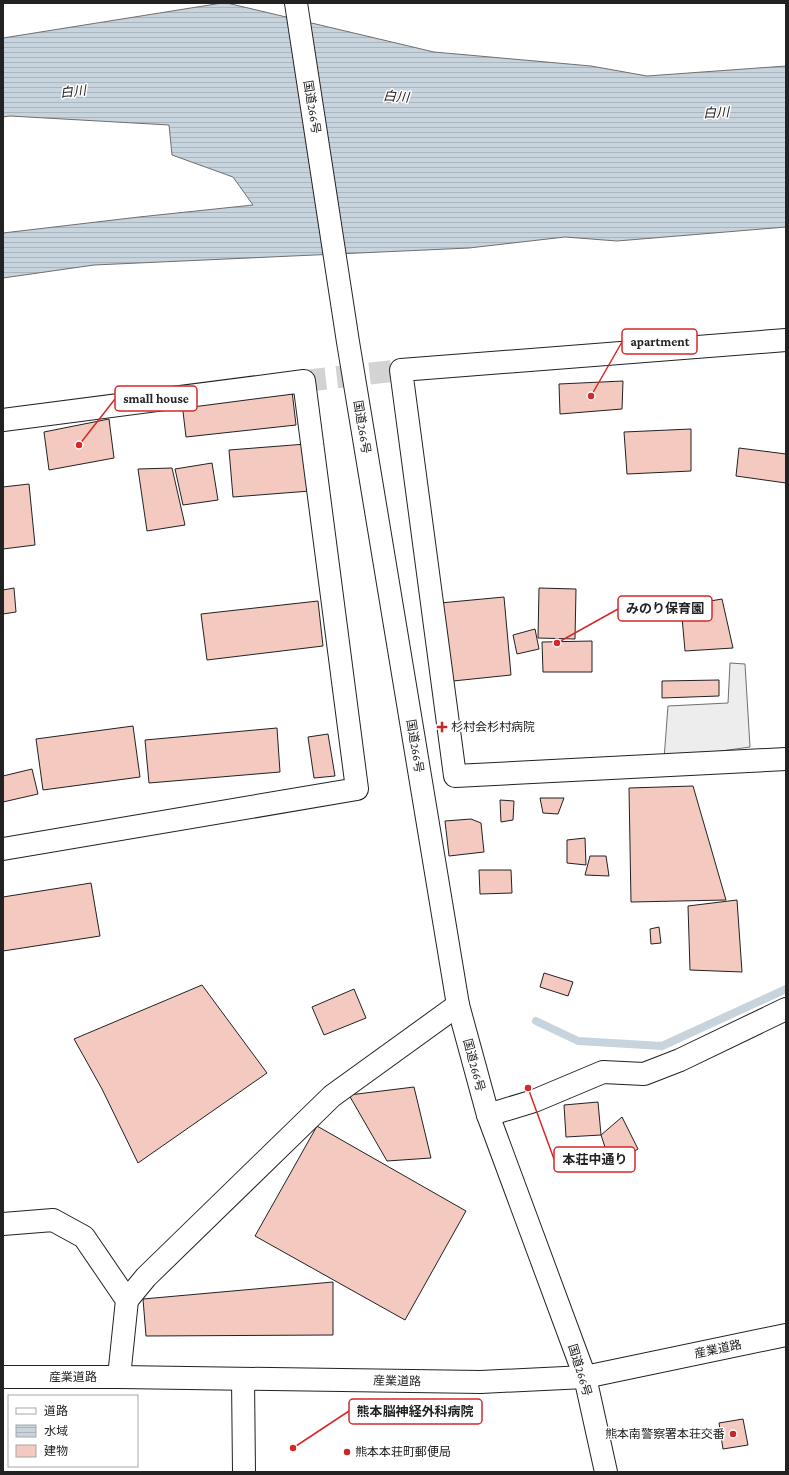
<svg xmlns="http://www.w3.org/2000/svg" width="789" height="1475" font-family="'Crimson Pro','Noto Sans JP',serif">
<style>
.parking{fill:#ededed;stroke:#6f6f6f}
.water{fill:url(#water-rules);stroke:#6f6f6f}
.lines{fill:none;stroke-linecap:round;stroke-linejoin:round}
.stream{stroke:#c7d3dd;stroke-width:8}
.building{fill:#f3c9c0;stroke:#222}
.minor-tunnel{stroke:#d3d3d3;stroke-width:22;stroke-dasharray:22 11;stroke-linecap:butt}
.minor-casing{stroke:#222;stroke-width:24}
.tertiary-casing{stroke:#222;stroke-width:24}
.trunk-casing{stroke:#222;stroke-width:24}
.minor{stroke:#fff;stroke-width:22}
.tertiary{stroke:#fff;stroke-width:22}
.trunk{stroke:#fff;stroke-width:22}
.poi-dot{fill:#c62828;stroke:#fff;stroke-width:1.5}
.labels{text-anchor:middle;stroke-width:3;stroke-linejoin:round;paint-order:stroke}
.street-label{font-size:12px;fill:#222;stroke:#fff}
.poi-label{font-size:12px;fill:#222;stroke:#fff;text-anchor:start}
.water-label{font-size:13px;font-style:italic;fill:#222;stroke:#fff}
.leader{fill:none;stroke:#d62828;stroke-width:1.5}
.callout-dot{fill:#d62828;stroke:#fff;stroke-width:1.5}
.callout{fill:#fff;stroke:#d62828;stroke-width:1.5}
.callout-label{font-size:13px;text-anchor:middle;font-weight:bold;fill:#222}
</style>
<defs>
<pattern id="water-rules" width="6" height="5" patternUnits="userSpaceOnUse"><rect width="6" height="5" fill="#c7d3dd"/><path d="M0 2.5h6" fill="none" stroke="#abb5bd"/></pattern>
</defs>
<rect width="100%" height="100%" fill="#fff"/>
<polygon class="parking" points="730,663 745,664 750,747 664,759 668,706 728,703"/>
<polygon class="water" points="222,3 227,3 434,52 591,66 647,76 786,66 786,227 617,241 565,237 469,248 94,265 3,278 3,233 139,217 253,205 233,177 172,155 169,125 10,116 3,117 3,38"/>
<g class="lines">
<polyline class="stream" points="536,1021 578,1041 662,1046 786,989"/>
</g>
<g class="building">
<polygon points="623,381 622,409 560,414 559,384"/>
<polygon points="292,391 296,425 186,437 182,403"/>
<polygon points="109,419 114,458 49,470 44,432"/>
<polygon points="691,429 691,471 627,474 624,432"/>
<polygon points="306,444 310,491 233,497 229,450"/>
<polygon points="739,448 786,454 786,483 736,476"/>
<polygon points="212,463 218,500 183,505 175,469"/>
<polygon points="172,468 185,525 147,531 138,469"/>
<polygon points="29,484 35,545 3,549 3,487"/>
<polygon points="14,588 16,612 3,614 3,590"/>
<polygon points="539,588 576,589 575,639 538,638"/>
<polygon points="504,597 511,675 453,681 440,603"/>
<polygon points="722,599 733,648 685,651 681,606"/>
<polygon points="318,601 323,646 207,660 201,614"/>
<polygon points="535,629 539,649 517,654 513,635"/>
<polygon points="592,641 592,672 543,672 542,642"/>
<polygon points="719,680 719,696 662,698 662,681"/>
<polygon points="133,726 140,777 43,790 36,739"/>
<polygon points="277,728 280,772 149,783 145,740"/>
<polygon points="328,734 335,776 314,778 308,737"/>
<polygon points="32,769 38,794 3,802 3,776"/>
<polygon points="693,786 726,900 631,902 629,788"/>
<polygon points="540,798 564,798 558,814 543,813"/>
<polygon points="500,800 514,801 513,820 501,822"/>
<polygon points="471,819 481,823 484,852 449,856 445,821"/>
<polygon points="585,838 586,865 567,863 567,840"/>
<polygon points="590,856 606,856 609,876 585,875"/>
<polygon points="479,870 511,870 512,893 480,894"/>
<polygon points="91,883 100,936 3,951 3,897"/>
<polygon points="737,900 742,972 690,970 688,906"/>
<polygon points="659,927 661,943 651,944 650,929"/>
<polygon points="544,973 573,982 568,996 540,987"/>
<polygon points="202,985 267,1073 138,1163 102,1089 74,1039"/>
<polygon points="354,989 366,1018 324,1035 312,1007"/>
<polygon points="414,1087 431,1158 387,1161 349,1095"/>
<polygon points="598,1102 601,1135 566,1137 564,1105"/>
<polygon points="622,1117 638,1149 611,1165 601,1135"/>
<polygon points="317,1126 466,1211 405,1320 255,1236"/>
<polygon points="333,1282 333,1335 146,1336 143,1299"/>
<polygon points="743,1419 748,1445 723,1449 719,1423"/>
</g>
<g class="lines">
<polyline class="minor-tunnel" points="304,381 401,370"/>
<g class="minor-casing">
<g id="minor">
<polyline points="786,340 401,370 455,776 786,759"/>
<polyline points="3,420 304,381 357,789 3,849"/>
<polyline points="488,1115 534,1101 603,1072 644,1074 680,1060 786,1009"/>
<polyline points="3,1224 53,1220 84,1237 127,1300 119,1377"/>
<polyline points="127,1300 146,1277 332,1096 458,1005"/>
<polyline points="243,1379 244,1472"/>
</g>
</g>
<g class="tertiary-casing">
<polyline id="tertiary" points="3,1377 119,1377 481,1382 585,1377 786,1335"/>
</g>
<g class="trunk-casing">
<polyline id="trunk" points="296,3 348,342 458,1005 488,1115 585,1377 606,1472"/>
</g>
<use href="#minor" class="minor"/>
<use href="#tertiary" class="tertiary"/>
<use href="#trunk" class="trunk"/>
</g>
<g class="poi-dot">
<path d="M440 721h4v4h4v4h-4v4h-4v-4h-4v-4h4z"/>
<circle cx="733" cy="1434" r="4"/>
<circle cx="347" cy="1452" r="4"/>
</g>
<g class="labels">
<g class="street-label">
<text transform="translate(312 107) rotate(81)" y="4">国道266号</text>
<text transform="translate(362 427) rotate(81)" y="4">国道266号</text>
<text transform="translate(415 746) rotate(81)" y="4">国道266号</text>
<text transform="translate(474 1065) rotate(75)" y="4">国道266号</text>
<text transform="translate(718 1349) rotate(-12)" y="4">産業道路</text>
<text transform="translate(580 1370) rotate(73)" y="4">国道266号</text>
<text x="73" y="1381">産業道路</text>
<text transform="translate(397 1381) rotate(1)" y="4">産業道路</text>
</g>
<g class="poi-label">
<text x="451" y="731">杉村会杉村病院</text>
<text x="725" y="1438" text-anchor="end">熊本南警察署本荘交番</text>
<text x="355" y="1456">熊本本荘町郵便局</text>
</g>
<g class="water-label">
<text transform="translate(73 91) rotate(-6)" y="5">白川</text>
<text transform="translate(396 96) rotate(4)" y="5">白川</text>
<text transform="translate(716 112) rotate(-2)" y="5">白川</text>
</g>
</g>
<path class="leader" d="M591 396L622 342M79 445L115 399M557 643L618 609M528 1088L554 1159M293 1448L349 1411"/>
<g class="callout-dot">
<circle cx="591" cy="396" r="4"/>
<circle cx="79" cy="445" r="4"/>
<circle cx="557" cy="643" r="4"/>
<circle cx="528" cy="1088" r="4"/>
<circle cx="293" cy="1448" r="4"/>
</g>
<g class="callout">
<rect x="622" y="329" width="75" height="25" rx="4"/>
<rect x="115" y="386" width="82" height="25" rx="4"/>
<rect x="618" y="596" width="94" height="25" rx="4"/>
<rect x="554" y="1147" width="81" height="25" rx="4"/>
<rect x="349" y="1399" width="133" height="25" rx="4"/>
</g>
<g class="callout-label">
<text x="660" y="346">apartment</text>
<text x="156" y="403">small house</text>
<text x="665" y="613">みのり保育園</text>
<text x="595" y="1164">本荘中通り</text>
<text x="415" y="1416">熊本脳神経外科病院</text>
</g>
<rect width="789" height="1475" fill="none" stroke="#222222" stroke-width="8"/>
<rect x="8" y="1395" width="130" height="72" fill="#ffffff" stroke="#a7a7a7"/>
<rect x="16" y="1408" width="20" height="6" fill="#ffffff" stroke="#a7a7a7"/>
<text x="44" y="1415" font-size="12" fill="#222222">道路</text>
<rect x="16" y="1425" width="20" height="12" fill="url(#water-rules)" stroke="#a7a7a7"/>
<text x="44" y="1435" font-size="12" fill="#222222">水域</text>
<rect x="16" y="1445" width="20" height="12" fill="#f3c9c0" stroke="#a7a7a7"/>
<text x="44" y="1455" font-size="12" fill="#222222">建物</text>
</svg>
